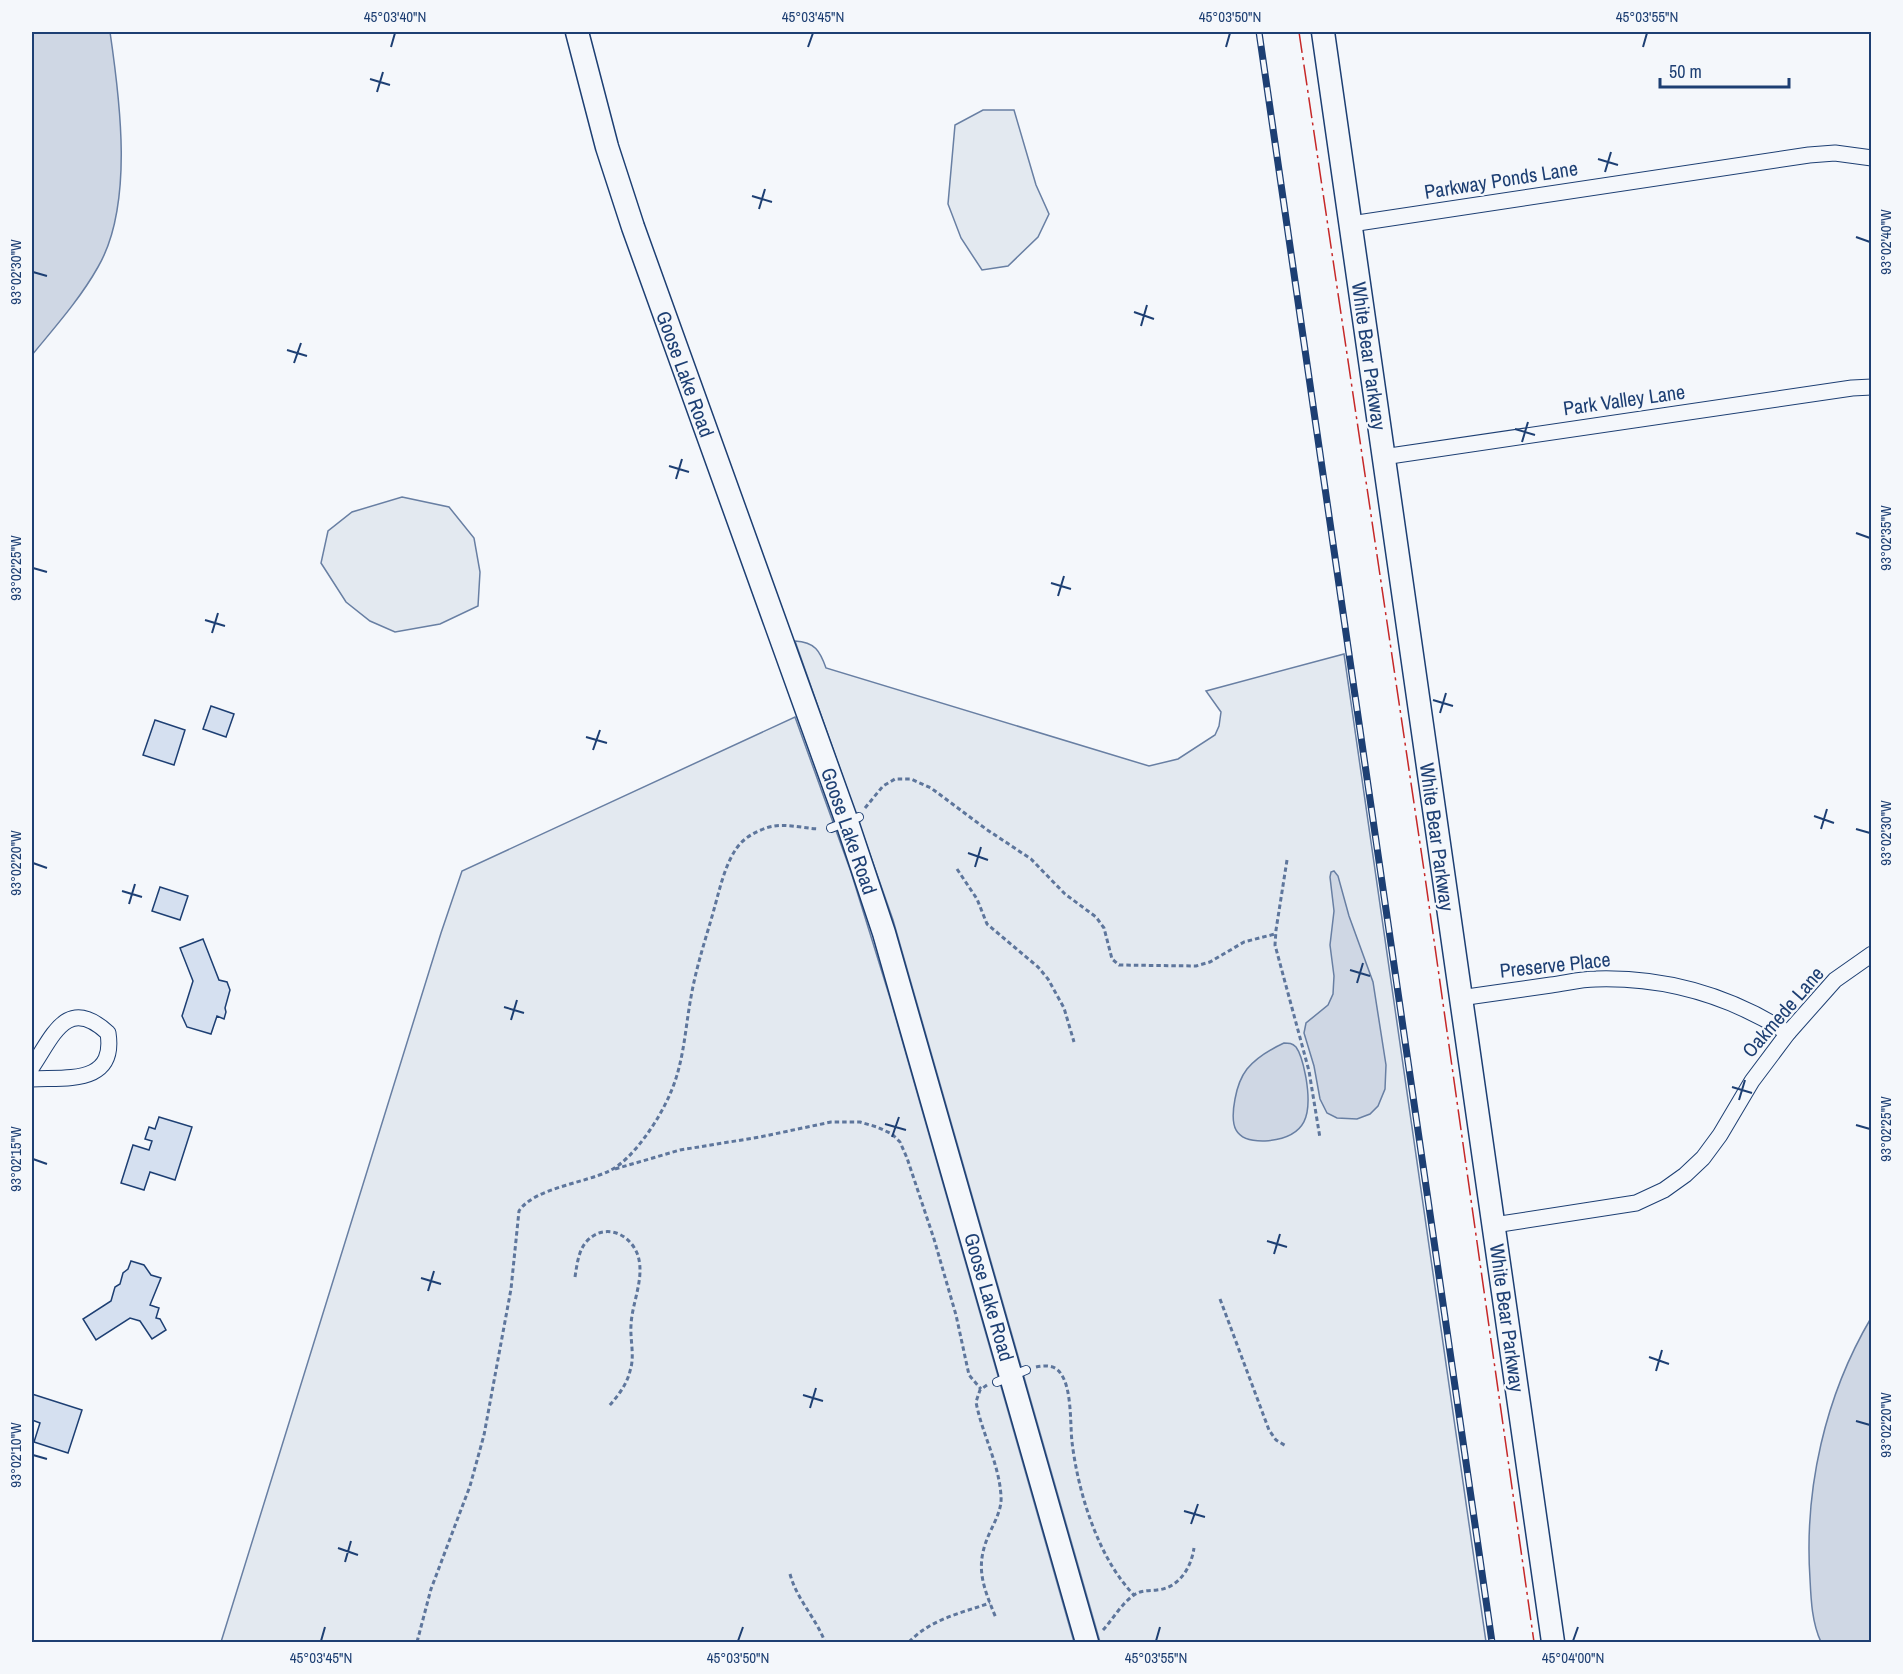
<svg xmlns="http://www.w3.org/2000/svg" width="1903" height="1674" font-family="'Archivo Narrow',sans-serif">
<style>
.green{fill:#e3e9f0;stroke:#687fa3;stroke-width:1.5}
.water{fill:#cfd7e4;stroke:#687fa3;stroke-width:1.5}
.building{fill:#d5e0f0;stroke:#1d3f73;stroke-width:1.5}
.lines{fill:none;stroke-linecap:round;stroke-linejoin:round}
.lane-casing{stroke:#1d3f73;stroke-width:10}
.street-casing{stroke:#1d3f73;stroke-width:17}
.secondary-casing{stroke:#1d3f73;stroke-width:25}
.path{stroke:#5e769c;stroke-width:3;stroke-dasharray:4.5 3;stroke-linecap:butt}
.lane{stroke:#f4f7fb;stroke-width:8}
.street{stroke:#f4f7fb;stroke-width:15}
.secondary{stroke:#f4f7fb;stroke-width:22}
.rail-casing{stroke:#1d3f73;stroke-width:7}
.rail{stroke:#f4f7fb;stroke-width:4.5;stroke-dasharray:14;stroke-linecap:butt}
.power{stroke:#c62828;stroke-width:1.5;stroke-dasharray:21 4.5 3 4.5;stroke-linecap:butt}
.ticks{fill:none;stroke:#1d3f73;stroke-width:2}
.labels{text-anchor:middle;stroke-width:4.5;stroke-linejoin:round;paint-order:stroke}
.street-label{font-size:20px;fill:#1d3f73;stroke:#f4f7fb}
.neatline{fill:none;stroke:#1d3f73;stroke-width:2}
.ticks-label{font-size:15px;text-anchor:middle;fill:#1d3f73}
</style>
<rect width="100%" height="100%" fill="#f4f7fb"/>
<g class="green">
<polygon points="983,110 1014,110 1036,185 1049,214 1038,237 1008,266 982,270 961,238 948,204 955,125"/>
<polygon points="402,497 449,507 474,538 480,572 478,606 440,624 395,632 370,621 346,602 321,563 328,531 352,512"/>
<path d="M795,641C815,642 820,651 826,668L1149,766L1178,759L1215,735L1219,726L1221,712L1206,691L1344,654L1486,1642H1100L893,920Z"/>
<polygon points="795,717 851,872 890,998 1074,1642 221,1642 441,933 462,871"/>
</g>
<g class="water">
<path d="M32,32H110C120,100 134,205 98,267C80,299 55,327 32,355Z"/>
<polygon points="1334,871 1338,876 1349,916 1373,982 1386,1065 1385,1089 1378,1106 1370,1114 1357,1119 1337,1118 1327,1113 1320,1099 1314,1066 1304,1033 1306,1023 1328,1005 1333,994 1334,976 1330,945 1334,911 1330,877 1331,872"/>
<path d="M1284,1043C1289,1043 1292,1043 1296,1047C1302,1055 1304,1068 1306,1078C1312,1114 1308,1138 1265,1141C1233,1142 1230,1125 1235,1099C1237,1088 1240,1078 1247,1069C1256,1058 1271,1049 1284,1043Z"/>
<path d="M1871,1318V1642H1821C1812,1623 1811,1600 1810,1579C1804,1489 1825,1396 1871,1318Z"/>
</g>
<g class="building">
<polygon points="211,706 234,714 226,737 203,729"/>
<polygon points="155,720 185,730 174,765 143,755"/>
<polygon points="160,887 188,896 180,920 152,911"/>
<polygon points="203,939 219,980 227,982 230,990 225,1008 226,1012 224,1019 217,1016 211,1034 187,1027 182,1016 193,981 180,948"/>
<polygon points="159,1117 192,1127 175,1180 150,1172 144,1190 121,1183 133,1145 149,1150 152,1141 145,1139 149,1127 155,1129"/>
<polygon points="131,1261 144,1265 151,1275 161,1278 150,1305 159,1308 156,1318 160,1319 166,1330 152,1339 140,1321 130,1318 96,1340 83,1319 111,1301 115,1287 120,1284 123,1273 128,1269"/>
<polygon points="32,1394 82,1410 68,1453 34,1442 40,1423 32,1420"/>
</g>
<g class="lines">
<g class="lane-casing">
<g id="lane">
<polyline points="831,828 859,817"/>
<polyline points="997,1382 1026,1370"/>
</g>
</g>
<g class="street-casing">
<g id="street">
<polyline points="1351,224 1809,155 1835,153 1872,158"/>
<polyline points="1383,457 1852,388 1872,387"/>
<path d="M1460,998C1490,994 1521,989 1551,985C1566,983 1581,979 1596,979C1665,977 1730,996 1788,1033"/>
<path d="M32,1067C53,1036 67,995 108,1033C116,1085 67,1077 32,1079"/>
<polyline points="1494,1225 1636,1203 1664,1190 1685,1175 1703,1158 1720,1135 1752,1081 1788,1033 1835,980 1872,954"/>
</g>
</g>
<g class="secondary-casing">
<g id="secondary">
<polyline points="577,32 607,147 633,227 847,822 884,933 1087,1642"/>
<polyline points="1323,32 1553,1642"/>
</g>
</g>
<g class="path">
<polyline points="865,808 883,786 895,779 911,779 931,788 986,829 1031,859 1065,894 1096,917 1104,928 1112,959 1119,965 1196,966 1210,962 1244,942 1275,934"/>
<polyline points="1287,860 1276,930 1275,945 1309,1071 1320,1138"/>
<polyline points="957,869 977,899 987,924 1038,967 1048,979 1064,1008 1074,1042"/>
<polyline points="615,1169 680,1150 760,1137 831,1122 860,1122 877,1127 892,1134 900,1142 907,1158 934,1239 956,1315 969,1375 981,1389"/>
<path d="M575,1277C577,1265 578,1252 586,1242C603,1223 628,1232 637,1253C646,1276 632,1302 631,1325C630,1341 635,1356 630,1371C627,1384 618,1396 609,1406"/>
<polyline points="1220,1299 1269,1430 1276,1440 1286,1446"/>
<path d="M1036,1367C1045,1365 1056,1365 1061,1374C1072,1389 1070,1424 1072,1442C1078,1492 1098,1558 1134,1595"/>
<path d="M987,1385L980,1390L976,1402C982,1434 999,1463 1001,1496C1002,1508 996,1519 991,1530C974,1565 982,1584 996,1618"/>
<path d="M790,1574C797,1600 816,1618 825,1642"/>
<path d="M1103,1630C1113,1619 1122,1603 1134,1595C1141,1590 1149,1591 1157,1590C1179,1588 1191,1568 1194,1548"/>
<path d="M417,1642L431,1589L470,1486L484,1435L511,1289L519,1211C534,1188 585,1183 609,1171C633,1160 660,1118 670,1094C684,1063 685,1029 691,997C696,968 705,941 713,913C719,892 724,867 736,849C742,840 751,834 761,830C781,821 798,828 819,829"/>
<path d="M909,1642C931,1619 961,1613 990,1603"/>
</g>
<use href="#lane" class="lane"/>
<use href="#street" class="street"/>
<use href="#secondary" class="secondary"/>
<g class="rail-casing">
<polyline id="rail" points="1259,32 1492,1642"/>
</g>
<use href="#rail" class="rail"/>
<polyline class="power" points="1299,32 1425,877 1534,1642"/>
</g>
<path class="ticks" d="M391,47L395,33M808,47L813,33M1226,47L1230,33M1643,47L1647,33M370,79L390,85M377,92L383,72M1598,159L1618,165M1605,172L1611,152M752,196L772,202M759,209L765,189M1856,237L1870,242M33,272L47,276M1134,312L1154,319M1141,326L1147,305M287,350L307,356M294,363L301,343M1515,429L1535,435M1522,442L1528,422M669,466L689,472M676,479L682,459M1856,533L1870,538M33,568L47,572M1051,583L1071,589M1058,596L1064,576M205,620L225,626M212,633L218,613M1433,700L1453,706M1440,713L1446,693M586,737L607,743M593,750L600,730M1814,816L1834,823M1821,829L1827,809M1856,829L1870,833M968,853L988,860M33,863L47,868M975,867L981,847M122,891L142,897M129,904L135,884M1350,970L1370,976M1357,983L1363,963M504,1007L524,1013M511,1020L517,1000M1732,1087L1752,1093M1739,1100L1745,1080M885,1124L906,1130M1856,1125L1870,1129M892,1137L899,1117M33,1159L47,1164M1267,1241L1287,1247M1274,1254L1280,1234M421,1278L441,1284M428,1291L434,1271M1649,1357L1669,1364M1656,1371L1662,1350M803,1395L823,1401M810,1408L816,1388M1856,1421L1870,1425M33,1455L47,1459M1184,1511L1205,1517M1191,1524L1198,1504M338,1548L358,1555M345,1562L351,1541M321,1641L325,1627M738,1641L743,1627M1156,1641L1160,1627M1573,1641L1578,1627"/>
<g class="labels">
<g class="street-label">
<text transform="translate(1501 180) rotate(-9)" y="7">Parkway Ponds Lane</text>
<text transform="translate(1369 356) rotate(82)" y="7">White Bear Parkway</text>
<text transform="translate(685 374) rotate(70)" y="7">Goose Lake Road</text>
<text transform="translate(1624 400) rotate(-8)" y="7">Park Valley Lane</text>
<text transform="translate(849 831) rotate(71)" y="7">Goose Lake Road</text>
<text transform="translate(1437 837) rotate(82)" y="7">White Bear Parkway</text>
<text transform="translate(1555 965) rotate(-6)" y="7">Preserve Place</text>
<text transform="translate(1783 1012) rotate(-49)" y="7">Oakmede Lane</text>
<text transform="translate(989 1297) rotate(74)" y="7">Goose Lake Road</text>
<text transform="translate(1507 1318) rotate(82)" y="7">White Bear Parkway</text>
</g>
</g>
<rect width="1903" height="1674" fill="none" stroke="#f4f7fb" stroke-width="66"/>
<path d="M1660 78v9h129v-9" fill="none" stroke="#1d3f73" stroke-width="3"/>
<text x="1669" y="78" font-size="18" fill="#1d3f73" stroke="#f4f7fb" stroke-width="4.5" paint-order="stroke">50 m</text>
<rect x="33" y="33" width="1837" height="1608" class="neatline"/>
<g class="ticks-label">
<text x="395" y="22">45°03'40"N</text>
<text x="813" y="22">45°03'45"N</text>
<text x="1230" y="22">45°03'50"N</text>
<text x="1647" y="22">45°03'55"N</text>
<text transform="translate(1886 242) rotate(-90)" y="5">93°02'40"W</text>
<text transform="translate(16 272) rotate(-90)" y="5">93°02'30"W</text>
<text transform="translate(1886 538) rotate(-90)" y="5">93°02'35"W</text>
<text transform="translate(16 568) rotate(-90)" y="5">93°02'25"W</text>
<text transform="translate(1886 833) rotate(-90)" y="5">93°02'30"W</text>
<text transform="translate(16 863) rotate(-90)" y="5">93°02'20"W</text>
<text transform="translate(1886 1129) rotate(-90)" y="5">93°02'25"W</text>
<text transform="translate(16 1159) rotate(-90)" y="5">93°02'15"W</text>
<text transform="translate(1886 1425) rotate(-90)" y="5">93°02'20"W</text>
<text transform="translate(16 1455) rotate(-90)" y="5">93°02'10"W</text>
<text x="321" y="1663">45°03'45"N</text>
<text x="738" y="1663">45°03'50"N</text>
<text x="1156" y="1663">45°03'55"N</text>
<text x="1573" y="1663">45°04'00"N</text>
</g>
</svg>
